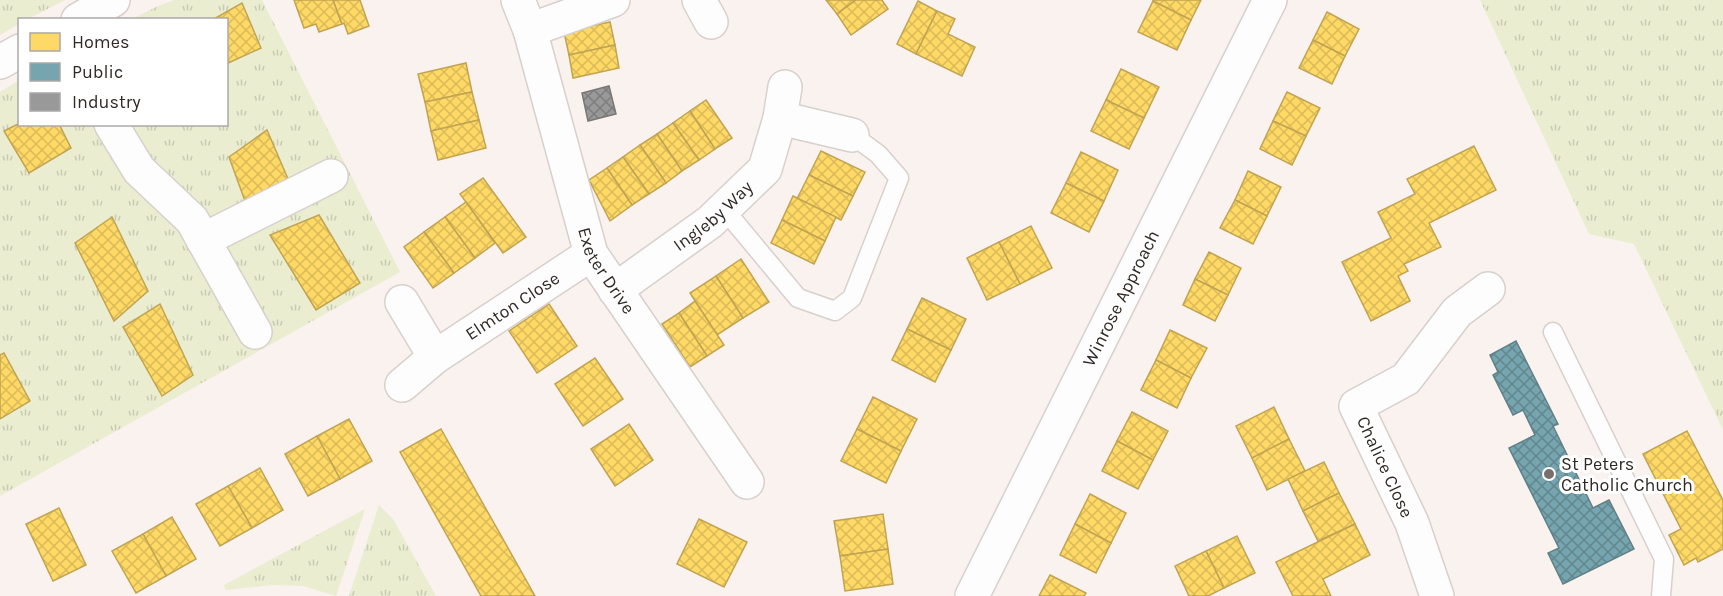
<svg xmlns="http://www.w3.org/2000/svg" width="1723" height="596" font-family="Karla,sans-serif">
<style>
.grass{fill:url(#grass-tufts)}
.homes{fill:url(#homes-cross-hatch);stroke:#c1a452;stroke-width:1.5}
.public{fill:url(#public-cross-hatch);stroke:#618086;stroke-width:1.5}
.industry{fill:url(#industry-cross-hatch);stroke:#7a7776;stroke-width:1.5}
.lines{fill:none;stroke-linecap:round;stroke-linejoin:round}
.service-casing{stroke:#d7d0cc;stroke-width:21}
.minor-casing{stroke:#d7d0cc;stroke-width:36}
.tertiary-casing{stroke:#d7d0cc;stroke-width:36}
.service{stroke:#fefdfd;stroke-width:18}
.minor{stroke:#fefdfd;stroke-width:33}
.tertiary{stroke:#fefdfd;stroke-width:33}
.poi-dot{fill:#766f6c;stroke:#fff;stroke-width:2}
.labels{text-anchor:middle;stroke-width:6;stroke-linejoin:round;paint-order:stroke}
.street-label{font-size:18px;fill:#302925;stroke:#fff}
.poi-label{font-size:18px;fill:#302925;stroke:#fff;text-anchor:start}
</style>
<defs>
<pattern id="grass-tufts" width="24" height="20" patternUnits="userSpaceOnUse" patternTransform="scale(1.5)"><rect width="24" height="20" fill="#eaedd0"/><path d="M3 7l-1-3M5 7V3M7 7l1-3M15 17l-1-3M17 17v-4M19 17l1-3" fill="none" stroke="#c9cbb2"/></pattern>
<pattern id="homes-cross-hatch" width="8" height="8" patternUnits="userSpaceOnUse" patternTransform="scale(1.5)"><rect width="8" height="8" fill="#ffd966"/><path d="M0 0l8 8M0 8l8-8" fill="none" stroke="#dbba58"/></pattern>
<pattern id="public-cross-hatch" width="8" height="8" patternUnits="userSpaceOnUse" patternTransform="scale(1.5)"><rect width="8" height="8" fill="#76a5af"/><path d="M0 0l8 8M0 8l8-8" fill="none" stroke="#61868e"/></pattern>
<pattern id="industry-cross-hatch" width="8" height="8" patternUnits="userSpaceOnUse" patternTransform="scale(1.5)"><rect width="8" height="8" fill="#999"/><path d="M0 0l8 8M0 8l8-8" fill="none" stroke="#7d7d7d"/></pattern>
</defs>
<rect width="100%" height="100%" fill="#f9f2ef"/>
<g class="grass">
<polygon points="0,0 65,0 28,19 20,20 19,24 0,35"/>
<polygon points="174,0 262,0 400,272 0,496 0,92 19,80 20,124 226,124 226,20 132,19 158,6"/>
<polygon points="1480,0 1723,0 1723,430 1634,244 1589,234"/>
<polygon points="379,505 393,519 436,596 349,596"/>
<polygon points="365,509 336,596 303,586 272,585 226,590 224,585"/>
</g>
<g class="homes">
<polygon points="294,0 333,0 342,24 319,32 316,24 304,28"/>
<polygon points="333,0 360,0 369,26 348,34 344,23 342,24"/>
<polygon points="826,0 856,0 837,14"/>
<polygon points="856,0 882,0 888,9 851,35 837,14"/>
<polygon points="1154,0 1201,0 1191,20 1153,1"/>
<polygon points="918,1 937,11 916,54 897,44"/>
<polygon points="1153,1 1191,20 1177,50 1138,32"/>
<polygon points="242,3 261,48 226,64 226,20 212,20"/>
<polygon points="937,11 955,19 948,34 975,47 962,76 916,54"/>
<polygon points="1327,12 1359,29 1345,56 1313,40"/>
<polygon points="610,22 615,45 569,55 564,32"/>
<polygon points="1313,40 1345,56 1332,84 1299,68"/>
<polygon points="615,45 619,68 573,78 569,55"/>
<polygon points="466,63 472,92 425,102 418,74"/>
<polygon points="1121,69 1159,87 1144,118 1106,100"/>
<polygon points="472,92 479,120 431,131 425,102"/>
<polygon points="1287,92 1320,108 1306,136 1273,121"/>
<polygon points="706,100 732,138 715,149 690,111"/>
<polygon points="1106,100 1144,118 1129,149 1091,131"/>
<polygon points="690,111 715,149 699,160 673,123"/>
<polygon points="479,120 486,148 438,160 431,131"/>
<polygon points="1273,121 1306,136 1292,165 1260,149"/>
<polygon points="20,123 59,124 71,148 29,173 4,131"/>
<polygon points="673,123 699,160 682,171 657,134"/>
<polygon points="267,130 288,179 245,201 229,157"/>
<polygon points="657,134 682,171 666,183 640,145"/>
<polygon points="640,145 666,183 649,194 623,157"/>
<polygon points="1474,146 1496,190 1429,223 1441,247 1404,264 1408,271 1398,276 1410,301 1371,321 1342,262 1391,238 1378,212 1415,194 1407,179"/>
<polygon points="821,151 865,172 853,196 809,175"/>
<polygon points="1081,152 1118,170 1104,201 1066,183"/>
<polygon points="623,157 649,194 632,205 607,168"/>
<polygon points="607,168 632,205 610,221 589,180"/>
<polygon points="1248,171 1281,187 1267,216 1235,200"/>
<polygon points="809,175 853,196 841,220 797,199"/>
<polygon points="483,178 526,237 503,253 460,194"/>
<polygon points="1066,183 1104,201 1089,232 1051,213"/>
<polygon points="793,196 836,217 825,241 782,220"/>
<polygon points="1235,200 1267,216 1253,244 1220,228"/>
<polygon points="466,202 495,243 475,258 445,217"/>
<polygon points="319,215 360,283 316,310 270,235"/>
<polygon points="112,217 148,291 114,321 75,243"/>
<polygon points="445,217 475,258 454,273 424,232"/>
<polygon points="782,220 825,241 814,264 771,243"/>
<polygon points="1031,226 1052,268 1020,284 999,242"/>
<polygon points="424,232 454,273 433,288 404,247"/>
<polygon points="999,242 1020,284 987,300 967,258"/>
<polygon points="1209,252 1241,268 1228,295 1195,279"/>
<polygon points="741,259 769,302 743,318 716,276"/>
<polygon points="716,276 743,318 717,335 690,293"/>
<polygon points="1195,279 1228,295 1215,321 1183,305"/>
<polygon points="922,298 966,319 951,350 907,329"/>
<polygon points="695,301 724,345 707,356 679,313"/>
<polygon points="160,304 193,375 162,396 123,327"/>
<polygon points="549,304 577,346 537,373 509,331"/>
<polygon points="679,313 707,356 690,367 662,324"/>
<polygon points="907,329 951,350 935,382 892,360"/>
<polygon points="1170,330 1207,348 1191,378 1156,360"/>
<polygon points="4,353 30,401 0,419 0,355"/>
<polygon points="595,358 623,399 583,426 555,384"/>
<polygon points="1156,360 1191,378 1177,408 1141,390"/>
<polygon points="873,397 917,419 901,451 857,429"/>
<polygon points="1274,407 1289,439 1252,458 1236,426"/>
<polygon points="1132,412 1168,431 1153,460 1117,441"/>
<polygon points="349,419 372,461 340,479 317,436"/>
<polygon points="629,424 653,460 615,486 591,449"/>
<polygon points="441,429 535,596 481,596 400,452"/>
<polygon points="857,429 901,451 886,483 841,461"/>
<polygon points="1687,431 1723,500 1723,549 1698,562 1696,558 1684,565 1669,535 1681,529 1643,454"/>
<polygon points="317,436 340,479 308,496 285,454"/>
<polygon points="1289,439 1305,471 1267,490 1252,458"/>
<polygon points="1117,441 1153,460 1138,489 1102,471"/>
<polygon points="1324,462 1339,493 1303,511 1288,479"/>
<polygon points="260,468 283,510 252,528 228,486"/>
<polygon points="228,486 252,528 220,546 196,504"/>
<polygon points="1339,493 1355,524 1318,541 1303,511"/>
<polygon points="1090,494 1126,513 1111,543 1075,524"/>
<polygon points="59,508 86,565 53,581 26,524"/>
<polygon points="883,514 888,549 840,556 834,521"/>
<polygon points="172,517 196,559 166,576 143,534"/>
<polygon points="699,519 747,542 724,587 677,564"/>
<polygon points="1075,524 1111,543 1096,573 1060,555"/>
<polygon points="1355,524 1370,555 1323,579 1331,596 1293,596 1276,562"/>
<polygon points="143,534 166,576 136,593 112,551"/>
<polygon points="1237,536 1255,573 1224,588 1206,551"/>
<polygon points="888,549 893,584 845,591 840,556"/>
<polygon points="1206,551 1224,588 1208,596 1189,596 1175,566"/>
<polygon points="1050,575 1086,593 1084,596 1039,596"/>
</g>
<polygon class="public" points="1516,341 1558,424 1553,426 1593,508 1609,500 1634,549 1563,584 1548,553 1559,548 1509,448 1535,435 1523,410 1513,415 1493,375 1498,372 1490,355"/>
<polygon class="industry" points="609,86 616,114 588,121 582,93"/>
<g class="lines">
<g class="service-casing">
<g id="service">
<polyline points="724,209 798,298 835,311 852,298 899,178 878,154 852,135"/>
<polyline points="1553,332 1664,559 1661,596"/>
</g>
</g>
<g class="minor-casing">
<g id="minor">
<path id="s1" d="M518,0L530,30L591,254L747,482"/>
<polyline points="699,0 711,22"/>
<polyline points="530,30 613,0"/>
<polyline points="780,118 852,135"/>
<polyline points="111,124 139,170 192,220 255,332"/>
<polyline points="203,240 331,176"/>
<path id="s2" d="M615,290L710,222L765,169L780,118L785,87"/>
<polyline points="402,302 435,357"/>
<path id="s3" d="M402,385L435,357L591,254"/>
<path id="s4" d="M972,596L1270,0"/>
<polyline points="1437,596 1412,523 1356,406 1406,379 1457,312 1488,289"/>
</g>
</g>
<g class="tertiary-casing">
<g id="tertiary">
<polyline points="78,20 113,0"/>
<polyline points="0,62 20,51"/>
</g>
</g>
<use href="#service" class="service"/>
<use href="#minor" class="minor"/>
<use href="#tertiary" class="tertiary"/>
</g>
<circle class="poi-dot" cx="1549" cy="474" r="6"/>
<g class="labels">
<g class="street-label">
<text dy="6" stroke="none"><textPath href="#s2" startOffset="123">Ingleby Way</textPath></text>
<text dy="6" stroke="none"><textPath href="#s1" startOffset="286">Exeter Drive</textPath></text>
<text dy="6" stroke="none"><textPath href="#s4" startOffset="333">Winrose Approach</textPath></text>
<text dy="6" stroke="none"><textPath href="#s3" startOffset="136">Elmton Close</textPath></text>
<text transform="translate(1385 467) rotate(65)" y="6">Chalice Close</text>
</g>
<g class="poi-label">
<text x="1561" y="470">St Peters<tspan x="1561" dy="21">Catholic Church</tspan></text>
</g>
</g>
<rect x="18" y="18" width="210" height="108" fill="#ffffff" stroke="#aca9a8" stroke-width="1.5"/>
<rect x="30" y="33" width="30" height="18" fill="#ffd966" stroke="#aca9a8" stroke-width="1.5"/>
<text x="72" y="48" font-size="18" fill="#302925">Homes</text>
<rect x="30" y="63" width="30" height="18" fill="#76a5af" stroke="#aca9a8" stroke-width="1.5"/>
<text x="72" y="78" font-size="18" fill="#302925">Public</text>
<rect x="30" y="93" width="30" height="18" fill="#999999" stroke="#aca9a8" stroke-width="1.5"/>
<text x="72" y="108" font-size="18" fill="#302925">Industry</text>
</svg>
